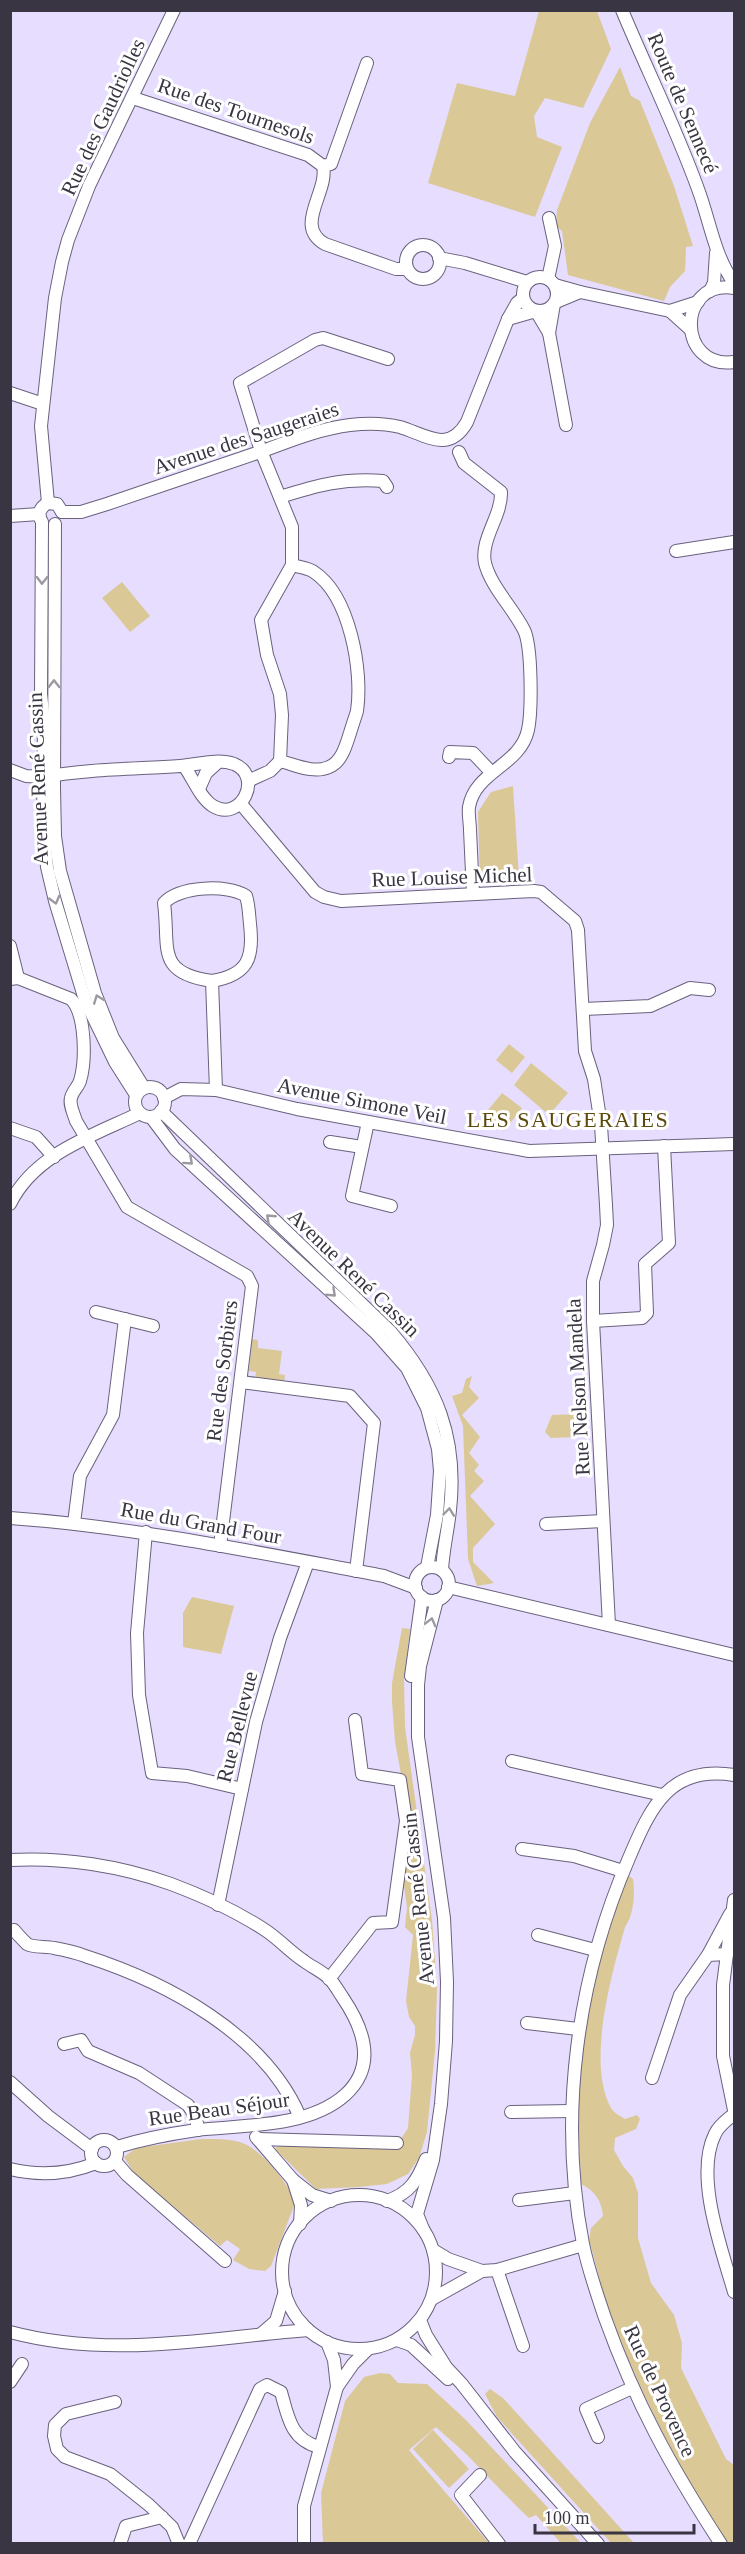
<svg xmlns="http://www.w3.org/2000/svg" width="745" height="2554" font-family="'Times New Roman',serif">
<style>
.green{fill:#dbc897}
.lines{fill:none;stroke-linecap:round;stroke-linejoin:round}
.minor-casing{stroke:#6a617d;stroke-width:14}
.minor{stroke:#fff;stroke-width:12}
.oneway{stroke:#9c9aa0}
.labels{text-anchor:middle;stroke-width:6;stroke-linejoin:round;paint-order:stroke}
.street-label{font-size:21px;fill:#393542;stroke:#fff}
.neighbourhood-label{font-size:22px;letter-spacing:1.5px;fill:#5d490a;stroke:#fff}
</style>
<rect width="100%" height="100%" fill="#e7ddff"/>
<g class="green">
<polygon points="539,11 597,11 611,49 583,108 545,98 534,116 537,137 562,147 535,217 428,183 457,83 515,96"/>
<polygon points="620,67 631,96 640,101 674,186 693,246 686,247 685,271 670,287 664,301 568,275 562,231 556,226 557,210 590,123"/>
<polygon points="122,582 150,616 130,632 102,598"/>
<polygon points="513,786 519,877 480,884 478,812 491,792"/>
<polygon points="509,1044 525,1057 512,1073 496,1060"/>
<polygon points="531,1063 568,1093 549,1115 514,1085"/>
<polygon points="502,1093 522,1108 504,1131 484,1115"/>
<polygon points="252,1339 258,1340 258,1348 282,1351 279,1374 285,1375 284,1382 255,1379 256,1372 249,1371"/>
<polygon points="472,1376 469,1387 479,1398 462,1415 480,1437 469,1453 479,1465 474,1471 484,1481 470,1496 495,1524 473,1548 473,1562 494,1583 477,1586 468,1559 463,1426 452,1396 462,1393 466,1379"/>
<polygon points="580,1414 580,1437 551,1438 545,1432 552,1415"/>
<polygon points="192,1597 234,1606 221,1654 183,1647 183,1613"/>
<polygon points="402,1628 410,1629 404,1679 405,1727 432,1920 437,1989 435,2051 427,2132 419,2158 408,2174 387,2184 359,2187 316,2189 276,2150 276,2147 282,2146 282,2143 395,2148 408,2128 412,2075 410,2053 415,2035 415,2026 409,2017 406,2001 413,1935 405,1927 407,1907 403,1879 410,1822 395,1742 392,1701 392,1683"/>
<path d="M628,1875L633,1879C635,1893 634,1915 625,1927C612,1973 586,2063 611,2108C613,2112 620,2116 625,2119L637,2115L640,2119L636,2129L615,2138L614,2150L623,2166L633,2178L638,2193V2238L651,2283L674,2315L682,2343L681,2368L726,2459L734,2465V2543H727C680,2471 639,2392 609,2310C601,2288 596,2263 589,2240L591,2228L603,2216C602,2201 594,2190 581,2184C579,2131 576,2077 583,2024C589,1972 609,1923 628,1875Z"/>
<path d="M201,2139C215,2139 234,2138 247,2145C263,2153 292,2187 295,2203L271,2266L265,2271L249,2269L233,2260L240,2249L227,2240L220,2246L141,2179L132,2170L124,2157L136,2148Z"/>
<path d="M380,2373L390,2374L398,2383L427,2384L466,2420L581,2543H559V2541L536,2515L529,2518C509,2499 490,2479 471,2459C461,2448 447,2438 436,2427L409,2450L489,2543H323L321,2493L345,2401L364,2377Z"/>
<polygon points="490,2389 503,2398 634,2543 611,2543 497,2417 485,2394"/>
<polygon points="433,2430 469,2469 449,2488 413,2449"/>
</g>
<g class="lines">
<g class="minor-casing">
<g id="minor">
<path d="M622,10C647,70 676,128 698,189C710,221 714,255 734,283"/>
<path d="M367,63L331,164L323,166C329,192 293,226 325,244L396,269H407"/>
<polyline points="133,98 308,155 323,166"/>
<circle cx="423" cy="262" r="17"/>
<polyline points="439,258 465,263 527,282"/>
<circle cx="540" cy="294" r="17"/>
<polyline points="548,279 555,246 549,218"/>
<polyline points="555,285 580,292 556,302"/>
<path d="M734,288C676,279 677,370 734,362"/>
<polyline points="710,291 714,283 716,253"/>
<polyline points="580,292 670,311"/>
<polyline points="523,298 517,303 508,319 536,311 549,333 554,304"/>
<polyline points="690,329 670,311 698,302"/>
<polyline points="549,333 566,425"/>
<polyline points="10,393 43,404"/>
<path d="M459,452L464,463L501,492C502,516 480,539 485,563C491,587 513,608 524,630C532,646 532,711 528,730C520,766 475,771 469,807C468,814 470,823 470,830C471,852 472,873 473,894"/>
<path d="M280,497C318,485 343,478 383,481L387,487"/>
<polyline points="48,503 41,426 55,298 62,262 68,240 89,186 174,10"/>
<path d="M62,512L57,504L48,503C40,507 37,514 42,522L41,694L44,722L43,825L47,867L55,901L85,1000L115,1062L136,1095"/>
<path d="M62,512H81L107,504C156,487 205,471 254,454C285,443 317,429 350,425C366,423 384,423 400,427C426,435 449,454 467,422L508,319"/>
<polyline points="10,516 39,514"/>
<polyline points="55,524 54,788 55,836 60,871 95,993 113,1038 144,1088"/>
<polyline points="676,551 734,542"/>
<polyline points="449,757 450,752 473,753 491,772"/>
<path d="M280,761C296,765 314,774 329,767C342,762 346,745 350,733C352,726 355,718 357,711C363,671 350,596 314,572C309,568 299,567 292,565"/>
<path d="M10,770L26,776L43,777C87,769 135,769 180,766C196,765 217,758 234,764C264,776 241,823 213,806C200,798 193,778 184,766"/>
<polyline points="248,781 270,771 280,761 282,715 280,694 267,655 261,620 292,565 292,527 261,451 240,383 315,340 323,338 388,359"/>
<polyline points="199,789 206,773 217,763"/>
<polyline points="241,804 315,892 324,897 341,901 534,891 541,892 575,921 578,930 585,1051 594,1079 601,1125 606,1205 607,1225 603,1245 593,1281 593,1321 609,1625"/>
<polyline points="10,946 18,978"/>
<path d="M10,979L18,978L71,999C86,1014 86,1061 80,1081C78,1087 72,1092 71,1098C69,1105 74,1114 76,1121L127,1207L247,1276L252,1286L220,1546"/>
<path d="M212,981C155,973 170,948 164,903C179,886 228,884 246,896C249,905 249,915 250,924C254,958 248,975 212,981L216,1090"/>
<polyline points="584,1009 650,1006 690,988 709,990"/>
<circle cx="150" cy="1102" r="15"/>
<polyline points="164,1098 181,1089 216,1090 297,1109 529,1151 734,1144"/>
<path d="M161,1111L390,1331C437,1386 458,1438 450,1510C448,1530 443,1550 442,1570"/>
<polyline points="151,1117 175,1149 376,1333 407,1368 427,1408 438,1449 440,1471 437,1515 427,1567"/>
<polyline points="368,1122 352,1196 391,1206"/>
<polyline points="10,1128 36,1137 54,1157"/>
<polyline points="330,1142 362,1147"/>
<path d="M10,1204C34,1154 94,1135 140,1113"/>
<polyline points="96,1312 153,1326"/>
<polyline points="593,1321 642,1318 647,1313 645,1264 669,1243 664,1146"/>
<polyline points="241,1382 350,1396 374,1423 356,1571"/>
<path d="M10,1518C136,1527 260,1553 384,1576L416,1588"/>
<polyline points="74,1523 80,1476 113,1415 125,1319"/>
<polyline points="546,1524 603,1521"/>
<polyline points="146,1532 137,1633 139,1695 152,1773 187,1776 242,1789"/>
<circle cx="432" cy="1584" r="17"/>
<polyline points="448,1587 734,1655"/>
<polyline points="411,1676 422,1597"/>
<polyline points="512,1761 662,1795"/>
<polyline points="522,1849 574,1856 623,1871"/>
<path d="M10,1860C64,1857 121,1866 171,1884C203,1896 236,1911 265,1930C279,1939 290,1952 304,1961C312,1967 323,1972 330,1979C335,1985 339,1992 343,1998C364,2029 377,2066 345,2095C308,2128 242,2125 197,2130C169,2134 143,2139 117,2147"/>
<polyline points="734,1900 723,1985 723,2056 734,2110"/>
<polyline points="218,1905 256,1722 280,1638 308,1562"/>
<path d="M14,1930C18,1935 23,1940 27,1944C34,1948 46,1946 54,1948C65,1950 75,1952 85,1956C166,1982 265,2034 300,2117"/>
<polyline points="538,1935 595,1950"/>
<polyline points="708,1955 730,1914"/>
<polyline points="329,1979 373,1923 392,1922 406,1821 400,1780 362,1774 355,1720"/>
<polyline points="527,2023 578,2029"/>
<polyline points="64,2044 81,2040 88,2051 139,2073 188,2105 196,2117 198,2130"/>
<polyline points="652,2078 680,1995 708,1955 727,1954"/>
<polyline points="10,2082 48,2116 92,2149"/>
<polyline points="511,2112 572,2111"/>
<path d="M734,2114C727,2120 719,2125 715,2134C694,2176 722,2250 734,2292"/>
<polyline points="256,2137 293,2180"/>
<polyline points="258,2139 397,2143"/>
<circle cx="104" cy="2153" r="13"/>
<polyline points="115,2161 127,2175 225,2261"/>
<path d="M10,2169C39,2176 69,2174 96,2163"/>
<circle cx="359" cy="2272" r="77"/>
<polyline points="519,2200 575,2193"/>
<path d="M387,2201C410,2193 417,2181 426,2159"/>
<polyline points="300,2224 301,2205 293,2180 312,2195 331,2201"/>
<polyline points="423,2229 417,2214 433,2160 441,2104 446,2041 447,1982 444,1918 418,1737 418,1685 420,1666 437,1600"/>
<polyline points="497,2270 523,2346"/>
<polyline points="482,2271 497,2270 583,2245"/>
<polyline points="432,2299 482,2271 448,2259 433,2250"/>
<polyline points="420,2320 426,2335 446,2367 461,2383 515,2452 598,2544"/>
<path d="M10,2332C111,2359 207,2338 308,2330"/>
<polyline points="261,2334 276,2321 285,2291"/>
<polyline points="397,2340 411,2345 448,2379"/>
<polyline points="327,2342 334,2360 337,2387"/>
<polyline points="10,2382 22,2364"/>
<polyline points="115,2402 66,2414 55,2425 54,2436 57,2449 65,2457 110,2474 149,2505 172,2527 179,2544"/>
<polyline points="598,2437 586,2409 632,2388"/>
<polyline points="480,2475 461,2495 499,2544"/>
<polyline points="120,2544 126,2526 162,2517"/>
<path d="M189,2544L260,2389L267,2385L281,2392C288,2417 291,2440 319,2447"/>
<polyline points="304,2544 304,2506 337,2387 353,2364 368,2349"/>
<path d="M721,2544C672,2469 635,2402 605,2318C597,2294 588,2269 583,2244C558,2115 577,1978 629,1858C651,1806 670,1765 734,1775"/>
</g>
</g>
<use href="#minor" class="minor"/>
</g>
<defs><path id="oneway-chevron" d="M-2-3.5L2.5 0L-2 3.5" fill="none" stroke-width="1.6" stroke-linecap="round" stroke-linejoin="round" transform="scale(1.5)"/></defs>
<g class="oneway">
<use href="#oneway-chevron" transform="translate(42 580) rotate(91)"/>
<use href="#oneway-chevron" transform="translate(54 684) rotate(-90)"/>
<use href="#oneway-chevron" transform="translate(55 900) rotate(75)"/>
<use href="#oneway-chevron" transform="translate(98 999) rotate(-111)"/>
<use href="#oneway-chevron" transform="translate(189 1161) rotate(42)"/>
<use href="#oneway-chevron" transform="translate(270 1218) rotate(-137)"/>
<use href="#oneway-chevron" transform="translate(332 1293) rotate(43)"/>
<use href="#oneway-chevron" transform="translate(449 1512) rotate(-83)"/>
<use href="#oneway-chevron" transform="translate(431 1622) rotate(-76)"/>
</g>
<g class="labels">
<g class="street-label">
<text transform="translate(683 103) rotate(67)" y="7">Route de Sennecé</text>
<text transform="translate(236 111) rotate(19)" y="7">Rue des Tournesols</text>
<text transform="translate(103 117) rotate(-65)" y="7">Rue des Gaudriolles</text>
<text transform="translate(246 438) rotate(-18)" y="7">Avenue des Saugeraies</text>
<text transform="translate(38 779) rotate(-92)" y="7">Avenue René Cassin</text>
<text transform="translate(452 877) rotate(-2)" y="7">Rue Louise Michel</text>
<text transform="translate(362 1101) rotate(11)" y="7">Avenue Simone Veil</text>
<text transform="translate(354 1273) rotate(44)" y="7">Avenue René Cassin</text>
<text transform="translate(222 1371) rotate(-83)" y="7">Rue des Sorbiers</text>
<text transform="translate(578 1387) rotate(-93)" y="7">Rue Nelson Mandela</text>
<text transform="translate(201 1523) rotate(10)" y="7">Rue du Grand Four</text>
<text transform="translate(237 1727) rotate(-76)" y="7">Rue Bellevue</text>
<text transform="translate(418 1899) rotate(-96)" y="7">Avenue René Cassin</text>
<text transform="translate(219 2109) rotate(-8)" y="7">Rue Beau Séjour</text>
<text transform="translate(660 2391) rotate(65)" y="7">Rue de Provence</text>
</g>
<g class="neighbourhood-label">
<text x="568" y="1127">LES SAUGERAIES</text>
</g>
</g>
<rect width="745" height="2554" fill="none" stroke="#393542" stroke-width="24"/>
<path d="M535 2524v9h159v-9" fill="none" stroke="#393542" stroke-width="3"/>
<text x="544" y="2524" font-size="18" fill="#393542" stroke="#ffffff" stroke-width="4.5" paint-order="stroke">100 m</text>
</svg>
